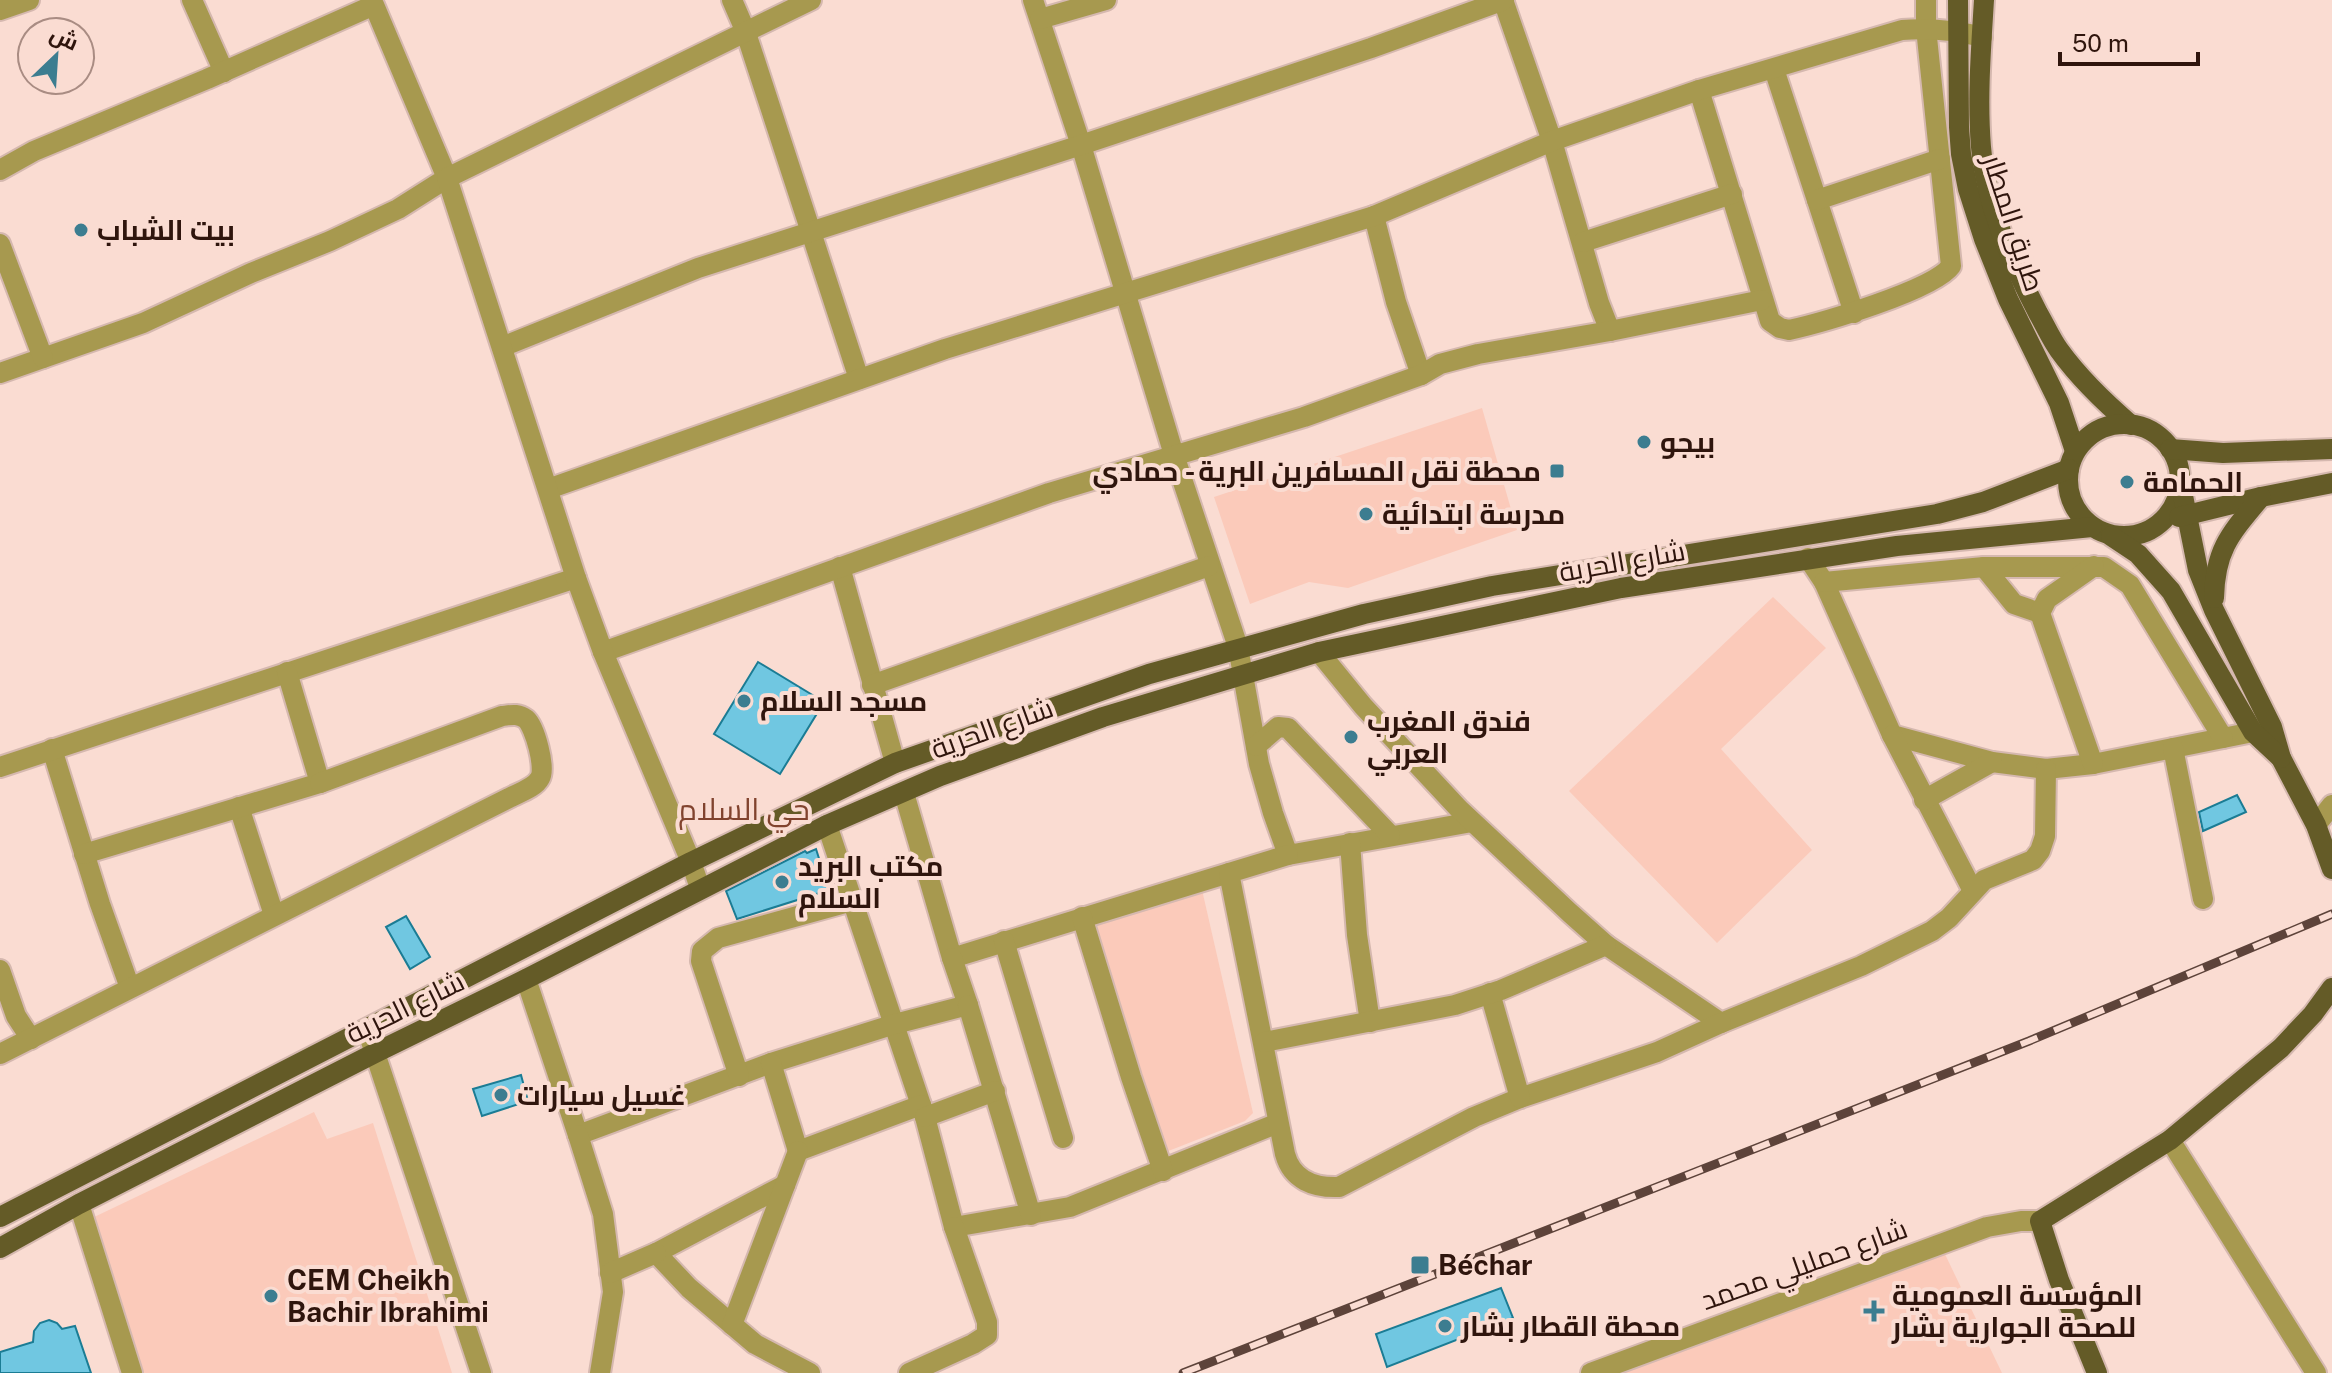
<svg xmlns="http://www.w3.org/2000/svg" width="2332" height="1373" font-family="'Public Sans',Cairo,sans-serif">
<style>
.built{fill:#fbcaba}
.building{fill:#70c7e1;stroke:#1b7c94;stroke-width:2}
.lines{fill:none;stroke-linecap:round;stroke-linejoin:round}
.minor-casing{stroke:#d5b8af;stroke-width:24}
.major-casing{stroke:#d5b8af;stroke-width:24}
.minor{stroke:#a7994f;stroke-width:20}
.major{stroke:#645b27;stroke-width:20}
.rail-casing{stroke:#5d433a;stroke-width:9}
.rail{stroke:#fadcd2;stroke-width:6;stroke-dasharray:18;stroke-linecap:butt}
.poi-dot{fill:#3c7d90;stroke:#fadcd2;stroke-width:3}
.labels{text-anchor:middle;stroke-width:8;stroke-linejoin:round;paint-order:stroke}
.street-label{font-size:28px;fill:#2f150d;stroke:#fadcd2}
.poi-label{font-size:28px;font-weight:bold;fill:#2f150d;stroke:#fadcd2;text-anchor:start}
.neighbourhood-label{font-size:30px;fill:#81432e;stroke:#fadcd2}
</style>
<rect width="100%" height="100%" fill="#fadcd2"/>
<g class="built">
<polygon points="1482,408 1517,530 1348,588 1309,582 1250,604 1214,497"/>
<polygon points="1773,597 1826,648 1721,749 1812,850 1717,943 1569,791"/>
<polygon points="1200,881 1253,1113 1245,1121 1153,1157 1146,1148 1071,921"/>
<polygon points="314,1112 327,1139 373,1123 452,1373 140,1373 90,1219"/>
<polygon points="1943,1250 2002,1373 1610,1373"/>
</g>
<g class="building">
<polygon points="758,662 824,702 780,774 714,734"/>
<polygon points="2237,795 2246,812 2203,831 2199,812"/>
<polygon points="816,849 829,890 737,919 726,891 805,851 807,853"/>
<polygon points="406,916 430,957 410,969 386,927"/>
<polygon points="521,1075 528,1101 482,1116 473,1089"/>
<polygon points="1501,1288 1513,1318 1387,1367 1376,1334"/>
<polygon points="49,1320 57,1323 62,1329 75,1326 91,1373 0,1373 0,1352 33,1342 34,1331 40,1323"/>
</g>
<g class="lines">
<g class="minor-casing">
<g id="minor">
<polyline points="192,0 224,72"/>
<polyline points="732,0 745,30 859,379"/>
<polyline points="1033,0 1081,145 1174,455 1238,647 1259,764 1273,813 1288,855 1472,822"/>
<polyline points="1503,0 1552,141 1599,303 1610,331"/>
<polyline points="0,10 29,0"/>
<polyline points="1040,19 1106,0"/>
<polyline points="1774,69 1854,313"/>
<path d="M1699,90L1770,321L1780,328L1789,330C1821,323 1934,290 1951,266L1926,28V0"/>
<polyline points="0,170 34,151 207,79 374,5 447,178 398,209 330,241 251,273 143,323 0,373"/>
<polyline points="1817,200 1940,159"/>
<polyline points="1374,216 1396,302 1421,375"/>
<polyline points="1583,242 1732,194"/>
<polyline points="0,244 43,358"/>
<polyline points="502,347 698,268 1081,145 1371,48 1504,0"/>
<path d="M548,489L945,349L1374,216L1552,141L1699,90L1902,30C1930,28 1955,30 1982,37"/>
<polyline points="1808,558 1824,582 1892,735 1992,762 2046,769 2093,764 2253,732"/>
<polyline points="840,567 895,763"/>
<polyline points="1984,567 2014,604 2040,613"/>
<polyline points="1824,582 1984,567 2104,567 2130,585 2223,738"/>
<polyline points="603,652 1049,493 1304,417 1421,375 1440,364 1478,354 1610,331 1762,300"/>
<polyline points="1319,652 1363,706 1459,809 1570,913 1606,945 1721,1023 1861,966 1932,931 1949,918 1984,880 2033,860 2040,851 2045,836 2046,769"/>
<polyline points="872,685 1209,566"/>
<polyline points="1892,735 1973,891"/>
<polyline points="1256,746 1278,727 1288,728 1390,835"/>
<polyline points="2173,748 2203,899"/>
<polyline points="52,749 100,904 130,988"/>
<polyline points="2093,764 2040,613 2047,599 2094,566"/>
<polyline points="0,767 576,578"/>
<polyline points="904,793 952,958 1229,873"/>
<polyline points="1924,800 1992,762"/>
<polyline points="239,807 274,915"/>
<polyline points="827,825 925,1117 954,1227 1070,1207 1278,1123"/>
<polyline points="2316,825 2332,805"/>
<polyline points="1350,843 1357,935 1370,1022"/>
<polyline points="84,854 320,783 287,672"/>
<path d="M1288,855L1229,873L1285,1154C1292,1180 1314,1188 1339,1187L1474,1117L1520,1098L1657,1052L1721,1023"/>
<polyline points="700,888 691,862 603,652 576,578 447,178 811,0"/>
<polyline points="1082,917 1131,1077 1163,1171"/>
<polyline points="1004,941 1063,1138"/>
<polyline points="0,970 16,1016 31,1039"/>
<polyline points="526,979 578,1135 771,1063 895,1024 968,1005 952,958"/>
<polyline points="1490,993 1520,1098"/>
<polyline points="968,1005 1031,1215"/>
<polyline points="367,1029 481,1373"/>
<polyline points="1264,1042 1455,1005 1501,990 1606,945"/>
<path d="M0,1054L509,798C518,793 535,788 540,778C546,768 535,727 526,719C518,713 511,715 502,716L320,783"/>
<polyline points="771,1063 798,1151 921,1105"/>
<polyline points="739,1076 701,961 702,951 718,938 852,901"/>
<polyline points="925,1117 995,1091"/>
<polyline points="578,1135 603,1214 613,1292 600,1373"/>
<polyline points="2170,1140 2316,1373"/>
<polyline points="785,1185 656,1253 689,1288 755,1344 810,1373"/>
<polyline points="79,1204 132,1373"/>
<polyline points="610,1273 656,1253"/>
<polyline points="732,1325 798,1151"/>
<polyline points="909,1373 973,1344 987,1335 987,1322 954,1227"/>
<polyline points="1591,1373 1987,1227 2021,1221 2040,1221"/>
</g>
</g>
<g class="major-casing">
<g id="major">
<polyline points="1958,0 1959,127 1961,154 1968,189 1984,239 2008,299 2059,403 2075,451"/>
<path d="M1984,0C1981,49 1977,98 1981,147C1986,205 2011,261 2038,313C2045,325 2051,339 2059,350C2080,379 2104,402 2131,425"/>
<circle cx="2124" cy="480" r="56"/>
<polyline points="2170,449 2223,453 2332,449"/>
<polyline points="2180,481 2198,570 2214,610 2272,727 2281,758 2316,825 2332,869"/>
<polyline points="2179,517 2261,497 2332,483"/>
<polyline points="2111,536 2138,554 2171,591 2253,732 2281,758"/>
<path d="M2214,598C2215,549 2231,533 2261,497"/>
<polyline points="0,1217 691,862 895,763 1149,674 1364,614 1492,586 1937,514 1983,502 2069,469"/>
<polyline points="0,1248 79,1204 375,1053 526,979 827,825 940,776 1103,717 1319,652 1621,588 1897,546 2092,527"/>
<polyline points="2097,1373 2059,1280 2040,1221 2170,1140 2281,1048 2313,1014 2332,988"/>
</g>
</g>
<use href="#minor" class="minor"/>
<use href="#major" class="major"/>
<g class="rail-casing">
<polyline id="rail" points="1183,1373 2029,1041 2332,914"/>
</g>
<use href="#rail" class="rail"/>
</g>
<g class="poi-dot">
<circle cx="81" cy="230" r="8"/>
<circle cx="1644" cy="442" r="8"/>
<rect x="1549" y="463" width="16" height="16" rx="4"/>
<circle cx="2127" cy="482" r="8"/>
<circle cx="1366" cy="514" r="8"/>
<circle cx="744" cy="701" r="8"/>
<circle cx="1351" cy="737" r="8"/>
<circle cx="782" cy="882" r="8"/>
<circle cx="501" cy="1095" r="8"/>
<rect x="1410" y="1255" width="20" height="20" rx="4"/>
<circle cx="271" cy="1296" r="8"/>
<path d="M1870 1299h8v8h8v8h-8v8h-8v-8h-8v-8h8z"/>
<circle cx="1445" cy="1326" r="8"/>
</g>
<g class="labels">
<g class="street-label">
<text transform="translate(2014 223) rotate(72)" y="10">طريق المطار</text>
<text transform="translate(1622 561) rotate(-10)" y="10">شارع الحرية</text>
<text transform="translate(992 728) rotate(-20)" y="10">شارع الحرية</text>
<text transform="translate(405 1007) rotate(-26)" y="10">شارع الحرية</text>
<text transform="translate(1804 1264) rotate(-20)" y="10">شارع حمليلي محمد</text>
</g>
<g class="poi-label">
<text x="97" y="240">بيت الشباب</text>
<text x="1660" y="452">بيجو</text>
<text x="1541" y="481" text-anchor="end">محطة نقل المسافرين البرية - حمادي</text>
<text x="2143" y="492">الحمامة</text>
<text x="1382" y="524">مدرسة ابتدائية</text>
<text x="760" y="711">مسجد السلام</text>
<text x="1367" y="731">فندق المغرب<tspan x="1367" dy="32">العربي</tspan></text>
<text x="798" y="876">مكتب البريد<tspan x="798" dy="32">السلام</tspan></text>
<text x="517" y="1105">غسيل سيارات</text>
<text x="1438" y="1275">Béchar</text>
<text x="287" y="1290">CEM Cheikh<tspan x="287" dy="32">Bachir Ibrahimi</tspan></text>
<text x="1892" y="1305">المؤسسة العمومية<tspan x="1892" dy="32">للصحة الجوارية بشار</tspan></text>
<text x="1461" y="1336">محطة القطار بشار</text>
</g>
<g class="neighbourhood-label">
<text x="744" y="820">حي السلام</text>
</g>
</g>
<g transform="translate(56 56) rotate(25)"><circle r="38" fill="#fadcd2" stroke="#a98c83" stroke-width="2"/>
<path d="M0-6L14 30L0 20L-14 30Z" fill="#3c7d90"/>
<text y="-12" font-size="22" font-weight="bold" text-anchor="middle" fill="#2f150d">ش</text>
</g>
<path d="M2060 52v12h138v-12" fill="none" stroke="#2f150d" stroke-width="4"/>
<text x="2072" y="52" font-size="24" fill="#2f150d" stroke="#fadcd2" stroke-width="6" paint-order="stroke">50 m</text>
</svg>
